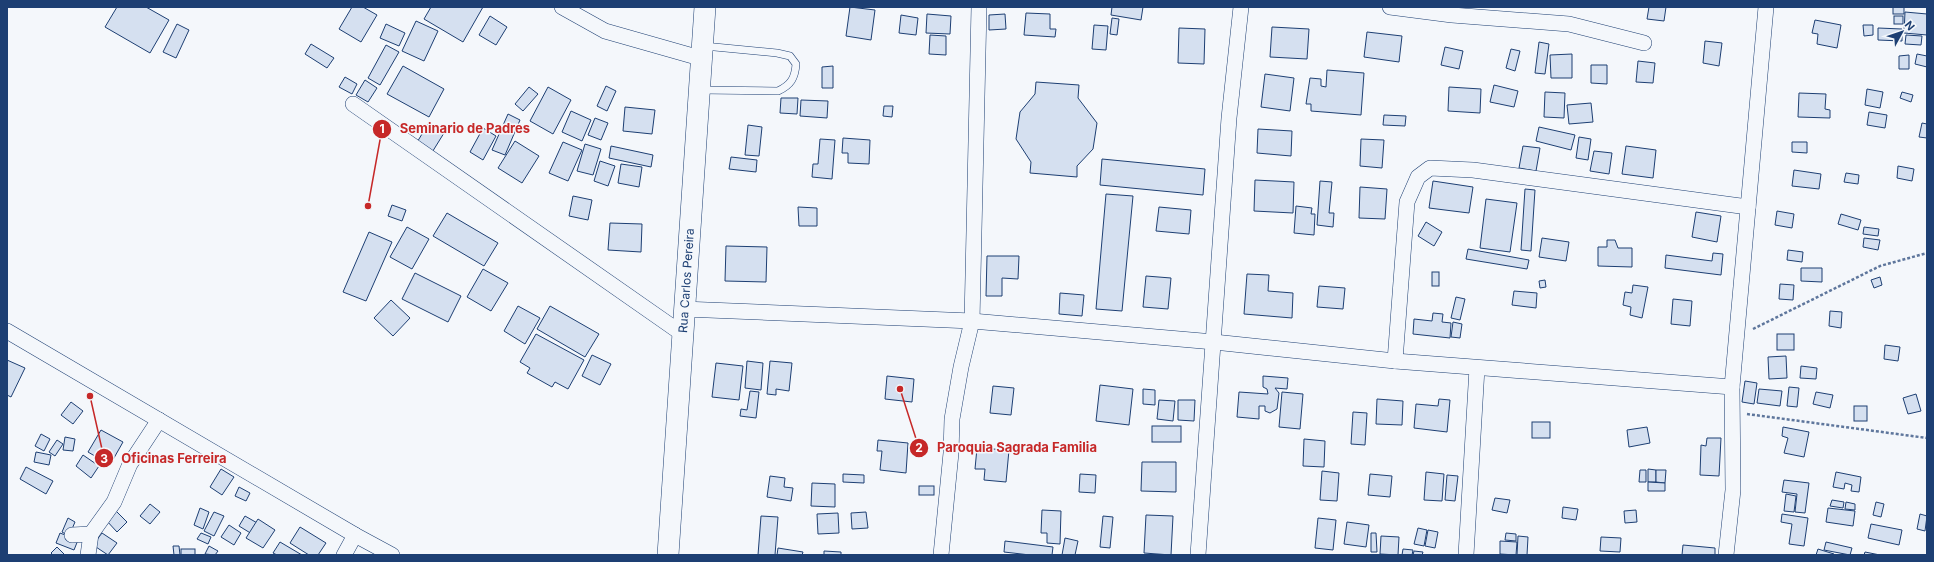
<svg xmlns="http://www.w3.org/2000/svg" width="1934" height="562" font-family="Inter,sans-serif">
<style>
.building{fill:#d5e0f0;stroke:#1d3f73}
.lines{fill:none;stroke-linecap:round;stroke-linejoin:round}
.lane-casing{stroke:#1d3f73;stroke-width:8}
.street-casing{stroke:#1d3f73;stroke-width:16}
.secondary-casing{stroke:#1d3f73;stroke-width:22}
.path{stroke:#5e769c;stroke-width:2.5;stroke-dasharray:3 2;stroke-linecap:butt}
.lane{stroke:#f4f7fb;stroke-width:7}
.street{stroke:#f4f7fb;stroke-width:15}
.secondary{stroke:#f4f7fb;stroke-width:21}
.labels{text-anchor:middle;stroke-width:3;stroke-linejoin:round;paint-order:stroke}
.street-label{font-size:12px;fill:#1d3f73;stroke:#f4f7fb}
.leader{fill:none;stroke:#c62828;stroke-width:1.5}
.callout-dot{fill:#c62828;stroke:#f4f7fb;stroke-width:1.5}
.mark-label{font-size:12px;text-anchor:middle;font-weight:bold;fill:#fff}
.callout-label{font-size:13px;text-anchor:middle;font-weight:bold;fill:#c62828;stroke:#f4f7fb;stroke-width:3;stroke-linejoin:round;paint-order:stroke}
</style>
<rect width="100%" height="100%" fill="#f4f7fb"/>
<g class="building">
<polygon points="117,7 146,7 169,20 150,53 105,27"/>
<polygon points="352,7 363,7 377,15 361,42 339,29"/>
<polygon points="431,7 483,7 463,42 424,19"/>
<polygon points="850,7 875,10 871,40 846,36"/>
<polygon points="1112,7 1143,7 1141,20 1111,15"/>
<polygon points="1649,7 1666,7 1664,21 1647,19"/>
<rect x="1893" y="7" width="11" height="7"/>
<polygon points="1905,12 1927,14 1927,35 1904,33"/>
<polygon points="1026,13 1050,14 1050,29 1056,29 1055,37 1024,35"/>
<polygon points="927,14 951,16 950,34 926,33"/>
<polygon points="1005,14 1006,29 989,30 989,15"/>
<polygon points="901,15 918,18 916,35 899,33"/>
<polygon points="490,16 507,27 496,45 479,35"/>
<rect x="1894" y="16" width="9" height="8"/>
<polygon points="1112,18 1119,19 1117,35 1110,34"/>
<polygon points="1815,20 1841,25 1837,48 1817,44 1818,34 1812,33"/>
<polygon points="416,21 438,31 424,61 402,51"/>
<polygon points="177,24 189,30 176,58 163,52"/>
<polygon points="386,24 405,33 399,46 380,38"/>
<polygon points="1094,25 1108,26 1106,50 1092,49"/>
<polygon points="1863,25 1873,25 1873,35 1864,36"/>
<polygon points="1272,27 1309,29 1307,59 1270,57"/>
<polygon points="1179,28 1205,29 1204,64 1178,63"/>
<polygon points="1878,28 1902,29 1902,41 1878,40"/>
<polygon points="1367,32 1402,36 1399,62 1364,57"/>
<polygon points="930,35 946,36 946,55 929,54"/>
<polygon points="1906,35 1922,36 1921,45 1905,44"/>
<polygon points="1705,41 1722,43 1719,66 1703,63"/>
<polygon points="1539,42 1549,44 1545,74 1535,73"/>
<polygon points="311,44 334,58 327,68 305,54"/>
<polygon points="386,45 399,52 380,85 368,78"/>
<polygon points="1445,47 1463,51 1459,69 1441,65"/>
<polygon points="1511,49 1520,51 1515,71 1506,68"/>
<polygon points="1572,54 1572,78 1551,78 1550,55"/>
<polygon points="1917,54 1927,56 1927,67 1915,64"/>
<polygon points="1909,55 1909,69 1899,69 1899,56"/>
<polygon points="1638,61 1655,63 1653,83 1636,82"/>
<polygon points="1591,65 1607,65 1607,84 1591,83"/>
<polygon points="403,66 444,89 429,117 387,94"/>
<polygon points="833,66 833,88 822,88 822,67"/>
<polygon points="1327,70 1364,73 1361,115 1311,111 1311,104 1306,104 1310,78 1321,79 1321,86 1326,87"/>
<polygon points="1265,74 1294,78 1290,111 1261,107"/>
<polygon points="345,77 357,84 352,94 339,87"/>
<polygon points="365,80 377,88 368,102 356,95"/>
<polygon points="1036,82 1079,85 1078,98 1097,123 1093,149 1077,166 1077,177 1030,173 1031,162 1016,139 1020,112 1035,94"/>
<polygon points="1494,85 1518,91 1514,107 1490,102"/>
<polygon points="606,86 616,91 607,111 597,106"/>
<polygon points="529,87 538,94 523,111 515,104"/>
<polygon points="548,87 571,100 553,134 530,121"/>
<polygon points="1449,87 1481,89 1480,113 1448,111"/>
<polygon points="1867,89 1883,92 1880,108 1865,105"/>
<polygon points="1545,92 1565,93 1564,118 1544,117"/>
<polygon points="1902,92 1913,95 1911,102 1900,98"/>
<polygon points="1799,93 1826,94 1825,109 1830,110 1830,118 1798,117"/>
<polygon points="781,98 798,98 797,114 780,113"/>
<polygon points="801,100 828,101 827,118 800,116"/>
<polygon points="1591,103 1593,122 1569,124 1567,105"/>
<polygon points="884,106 893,106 892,117 883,116"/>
<polygon points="625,107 655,110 652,134 623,131"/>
<polygon points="571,111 591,120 582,141 562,132"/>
<polygon points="1869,112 1887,115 1885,128 1867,125"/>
<polygon points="508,114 520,120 505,155 492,150"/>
<polygon points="1384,115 1406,116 1405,126 1383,125"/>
<polygon points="595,118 608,123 601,140 588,135"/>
<polygon points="1922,123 1927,124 1927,138 1919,137"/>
<polygon points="428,124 444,133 431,154 416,144"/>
<polygon points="748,125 762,127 759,156 745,155"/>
<polygon points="1539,127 1575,135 1571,150 1536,141"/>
<polygon points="483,128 496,136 483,160 470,152"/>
<polygon points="1258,129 1292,131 1291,156 1257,153"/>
<polygon points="1579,137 1591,139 1588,160 1576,158"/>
<polygon points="843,138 870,140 869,164 848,163 848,153 842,153"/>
<polygon points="820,139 835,140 832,179 812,177 813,164 818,164"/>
<polygon points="1361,139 1384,140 1382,168 1360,166"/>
<polygon points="515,141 539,156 522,183 498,168"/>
<polygon points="563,142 582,150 568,181 549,173"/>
<polygon points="1792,142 1807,142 1807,153 1792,152"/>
<polygon points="585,144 601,149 593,175 577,171"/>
<polygon points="611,146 653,155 651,167 609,158"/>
<polygon points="1523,146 1540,148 1536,171 1519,168"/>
<polygon points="1626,146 1656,150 1653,178 1622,174"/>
<polygon points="1594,151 1612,153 1609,174 1590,171"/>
<polygon points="731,157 757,160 756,172 729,169"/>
<polygon points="1102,159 1205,169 1203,195 1100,185"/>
<polygon points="600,161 615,166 608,186 594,181"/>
<polygon points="621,164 642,167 639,187 618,183"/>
<polygon points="1898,166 1914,169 1912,181 1897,178"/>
<polygon points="1794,170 1821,174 1819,189 1792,186"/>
<polygon points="1846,173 1859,175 1858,184 1844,182"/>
<polygon points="1255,180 1294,182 1293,213 1254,211"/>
<polygon points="1320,181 1332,182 1329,213 1334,213 1333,227 1317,225"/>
<polygon points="1433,181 1473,187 1469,213 1429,208"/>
<polygon points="1360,187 1387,189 1385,219 1359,218"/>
<polygon points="1525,189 1535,190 1531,251 1521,250"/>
<polygon points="1106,194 1133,196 1122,311 1096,309"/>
<polygon points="573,196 592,200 588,220 569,216"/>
<polygon points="1486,199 1517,203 1510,252 1480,248"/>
<polygon points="392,205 406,210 402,221 388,216"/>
<polygon points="1296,206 1312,208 1311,214 1315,214 1314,235 1294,233"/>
<polygon points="798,207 817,208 817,226 799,226"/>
<polygon points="1159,207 1191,210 1189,234 1156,231"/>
<polygon points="1777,211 1794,214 1792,228 1775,225"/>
<polygon points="1696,212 1721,216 1717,242 1692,237"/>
<polygon points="447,213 498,243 484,266 433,236"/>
<polygon points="1841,214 1861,220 1858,230 1838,224"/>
<polygon points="1426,222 1442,232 1434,246 1418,236"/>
<polygon points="610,223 642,224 641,252 608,250"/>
<polygon points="407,227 429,239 412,269 390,257"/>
<polygon points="1864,227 1879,229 1878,236 1863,234"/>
<polygon points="369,232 392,242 366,301 343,292"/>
<polygon points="1542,238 1569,242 1566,261 1539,257"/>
<polygon points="1864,238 1880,240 1878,250 1863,247"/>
<polygon points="1607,240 1615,240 1618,248 1632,248 1632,267 1598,266 1598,247 1607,247"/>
<polygon points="726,246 767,247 766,282 725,281"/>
<polygon points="1468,249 1529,260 1527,269 1466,259"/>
<polygon points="1788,250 1803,252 1802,262 1787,260"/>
<polygon points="1713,253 1723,254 1721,275 1665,268 1666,255 1712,261"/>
<polygon points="987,256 1019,256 1018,279 1002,278 1002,296 986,296"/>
<polygon points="1801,268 1822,268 1822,282 1801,281"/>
<polygon points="483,269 508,283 491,311 467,297"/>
<rect x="1432" y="272" width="7" height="14"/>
<polygon points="415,273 461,296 448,322 402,299"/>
<polygon points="1247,274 1269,275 1268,291 1293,293 1292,318 1244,314"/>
<polygon points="1146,276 1171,278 1168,309 1143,307"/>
<polygon points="1880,277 1882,285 1874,288 1871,280"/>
<polygon points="1545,280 1546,287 1540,288 1539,281"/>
<polygon points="1780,284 1794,285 1793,300 1779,299"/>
<polygon points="1633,285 1648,287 1642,318 1630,315 1631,307 1623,305 1625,292 1632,293"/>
<polygon points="1319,286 1345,288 1343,309 1317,307"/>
<polygon points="1514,291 1537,293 1536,308 1512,305"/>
<polygon points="1060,293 1084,295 1082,316 1059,314"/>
<polygon points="1456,297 1465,299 1460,320 1451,318"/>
<polygon points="1673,299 1692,301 1690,326 1671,324"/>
<polygon points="391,300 410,318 393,336 374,318"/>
<polygon points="518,306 540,318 525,344 504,331"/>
<polygon points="550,306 599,334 585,357 537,329"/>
<polygon points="1830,311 1842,312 1841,328 1829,326"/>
<polygon points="1433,313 1443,314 1442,322 1451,323 1450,338 1413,334 1414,319 1432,321"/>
<polygon points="1453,322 1462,324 1460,338 1451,337"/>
<polygon points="536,334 584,360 568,389 555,382 552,387 527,373 530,368 520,362"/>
<rect x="1777" y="334" width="17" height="16"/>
<polygon points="1885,345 1900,347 1898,361 1884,359"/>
<polygon points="592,355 611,364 600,385 582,376"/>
<polygon points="1786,356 1787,378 1769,379 1768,357"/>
<polygon points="7,360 25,368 11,397 7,395"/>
<polygon points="747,361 763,363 761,390 745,388"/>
<polygon points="770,361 792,363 789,391 776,389 776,395 767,394"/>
<polygon points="716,363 743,366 739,400 712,397"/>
<polygon points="1801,366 1817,368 1816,379 1800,378"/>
<polygon points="887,376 914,379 912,402 885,399"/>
<polygon points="1263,376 1288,378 1287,389 1275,388 1279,393 1277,409 1270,413 1265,411 1265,406 1259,406 1259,419 1237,417 1239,392 1268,394 1267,389 1263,387"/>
<polygon points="1745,381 1757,383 1754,404 1742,402"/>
<polygon points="1100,385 1133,389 1129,425 1096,421"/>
<polygon points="993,386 1014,388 1011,415 990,413"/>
<polygon points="1789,387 1799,388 1797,407 1787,406"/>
<polygon points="1143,389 1155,390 1155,405 1143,404"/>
<polygon points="1759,389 1782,391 1780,406 1757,403"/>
<polygon points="750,391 759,392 756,418 740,416 741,409 747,410"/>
<polygon points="1282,392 1303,394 1300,429 1279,427"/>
<polygon points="1816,392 1833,395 1830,408 1813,404"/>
<polygon points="1916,394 1921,411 1908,414 1903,398"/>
<polygon points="1377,399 1403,401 1402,425 1376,424"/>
<polygon points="1439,399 1450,400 1447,432 1414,428 1416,404 1438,406"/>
<polygon points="1159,400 1175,401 1173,421 1157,419"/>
<polygon points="1178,400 1195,400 1194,421 1178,420"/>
<polygon points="71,402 83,411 73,424 61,415"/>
<rect x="1854" y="406" width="13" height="15"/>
<polygon points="1353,412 1367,413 1365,445 1351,444"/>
<rect x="1532" y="422" width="18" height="16"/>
<rect x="1152" y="426" width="29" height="16"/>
<polygon points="1647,427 1650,443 1629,447 1627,430"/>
<polygon points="1783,427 1809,432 1804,457 1784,453 1788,438 1782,436"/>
<polygon points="101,430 123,442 110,465 88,452"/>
<polygon points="41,434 50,439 44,451 35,446"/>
<polygon points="65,437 75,439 73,451 63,450"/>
<polygon points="1707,438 1721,438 1719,476 1700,475 1701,445 1706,446"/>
<polygon points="1304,439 1325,441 1324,467 1303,466"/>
<polygon points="57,440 63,444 55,456 49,452"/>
<polygon points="878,440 908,443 906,473 880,470 882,451 877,451"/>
<polygon points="977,448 1009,450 1006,482 984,480 985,469 975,469"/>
<polygon points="36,452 51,455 49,465 34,462"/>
<polygon points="83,455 99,466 91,478 76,466"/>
<polygon points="1142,462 1176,462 1176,492 1141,491"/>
<polygon points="26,467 53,481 46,494 20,479"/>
<polygon points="221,469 234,477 222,495 210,487"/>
<polygon points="1648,469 1656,470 1656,482 1648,482"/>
<polygon points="1640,470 1646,470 1646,482 1639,482"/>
<polygon points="1656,470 1666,470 1665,483 1656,482"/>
<polygon points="1322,471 1339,473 1337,501 1320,500"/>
<polygon points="1426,472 1444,474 1442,501 1424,500"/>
<polygon points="1836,472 1861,477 1859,492 1851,491 1852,485 1845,483 1844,489 1833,487"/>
<polygon points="843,474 864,475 864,483 843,482"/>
<polygon points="1080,474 1096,475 1095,493 1079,492"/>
<polygon points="1370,474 1392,476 1390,497 1368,495"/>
<polygon points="1447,475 1458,476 1455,501 1445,500"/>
<polygon points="770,476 785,478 784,487 793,488 791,501 767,497"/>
<polygon points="1784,480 1809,483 1805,513 1795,512 1797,494 1782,492"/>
<polygon points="1648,482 1665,483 1665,491 1648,491"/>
<polygon points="812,483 835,484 835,507 811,506"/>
<rect x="919" y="486" width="15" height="9"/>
<polygon points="239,487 250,493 246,501 235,496"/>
<polygon points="1786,494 1796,496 1794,512 1784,511"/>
<polygon points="1495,498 1510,500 1507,513 1492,510"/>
<polygon points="1832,500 1844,502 1843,508 1830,506"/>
<polygon points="1846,502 1855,504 1855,510 1845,509"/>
<polygon points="1876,502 1884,504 1881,517 1873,515"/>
<polygon points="150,504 160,512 150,524 140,516"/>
<polygon points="1563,507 1578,509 1576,520 1562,518"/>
<polygon points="200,508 209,512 203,529 194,525"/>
<polygon points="1828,508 1855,511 1853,526 1826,522"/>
<polygon points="115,510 127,522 117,532 106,520"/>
<polygon points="1042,510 1061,511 1060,544 1047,543 1047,533 1041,533"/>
<polygon points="1636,510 1637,522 1625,523 1624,511"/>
<polygon points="214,512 224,516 214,536 204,531"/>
<polygon points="866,512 868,528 852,529 851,513"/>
<polygon points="838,513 839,533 818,534 817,514"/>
<polygon points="1782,514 1808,518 1804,546 1789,544 1792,524 1781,522"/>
<polygon points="1920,514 1927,516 1925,531 1917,529"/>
<polygon points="1146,515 1173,516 1171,555 1144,553"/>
<polygon points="245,516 259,524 252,534 239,526"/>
<polygon points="761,516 778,517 775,555 758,555"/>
<polygon points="1103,516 1113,517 1110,548 1100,547"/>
<polygon points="68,518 75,522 69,536 62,532"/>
<polygon points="1318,518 1336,520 1333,550 1315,548"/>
<polygon points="258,519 275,530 263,548 246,538"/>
<polygon points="1347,522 1369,525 1366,547 1344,544"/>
<polygon points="1871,524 1902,530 1899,545 1868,538"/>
<polygon points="229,525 241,533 234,545 221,537"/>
<polygon points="300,527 326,543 318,555 309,555 290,543"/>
<polygon points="1418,528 1427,530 1424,546 1414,544"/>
<polygon points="1428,530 1438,532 1435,548 1425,546"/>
<polygon points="60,533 78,540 74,550 56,543"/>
<polygon points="102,533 117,543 108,555 93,545"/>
<polygon points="201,533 211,537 208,544 197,539"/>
<polygon points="1371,533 1376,533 1377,552 1371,552"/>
<polygon points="1506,533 1516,534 1516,541 1505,540"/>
<polygon points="1381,536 1399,537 1398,555 1380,554"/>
<polygon points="1518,536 1528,537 1527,555 1517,555"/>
<polygon points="1601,537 1621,538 1620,552 1600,551"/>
<polygon points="1065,538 1078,541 1075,555 1062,555"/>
<polygon points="1005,541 1053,547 1052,555 1030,555 1004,552"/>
<polygon points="1500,541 1517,542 1516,555 1500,554"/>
<polygon points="280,542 302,555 277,555 273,553"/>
<polygon points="1826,542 1852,548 1850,555 1824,550"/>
<polygon points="1683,545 1715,548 1715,555 1682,555"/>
<polygon points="173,546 179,546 180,555 174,555"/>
<polygon points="209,546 218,551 215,555 205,554"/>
<polygon points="57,547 65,555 53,555 51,553"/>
<polygon points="778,548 803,552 802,555 777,555"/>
<rect x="181" y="549" width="14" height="6"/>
<polygon points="1403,549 1413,550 1412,555 1402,555"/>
<polygon points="1818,549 1834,554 1834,555 1816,555"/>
<polygon points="824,551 841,552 841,555 824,555"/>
<polygon points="1414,551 1423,552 1422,555 1413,555"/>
<polygon points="1865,552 1880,555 1864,555"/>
</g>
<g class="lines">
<g class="lane-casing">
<path id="lane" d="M702,90L778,91C791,85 795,78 796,64L790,56L777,53L704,46"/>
</g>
<g class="street-casing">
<g id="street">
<polyline points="562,7 605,31 700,58"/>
<polyline points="1390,7 1452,15 1569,24 1644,43"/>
<polyline points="353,104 684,335"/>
<polyline points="683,309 972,321 1214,342 1395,361 1732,387"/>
<polyline points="7,331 355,535 392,555"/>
<polyline points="1395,361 1407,202 1418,177 1430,168 1473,170 1748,207"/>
<polyline points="72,535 91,534 114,502 130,464 159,420"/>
<polyline points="88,555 91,534"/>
<polyline points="344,555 355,535"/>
<polyline points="941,555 951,453 952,419 961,367 972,321 979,7"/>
<polyline points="1198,555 1229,118 1241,7"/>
<polyline points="1466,555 1477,368"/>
<polyline points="1726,555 1733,490 1732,387 1766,7"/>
</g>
</g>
<g class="secondary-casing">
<g id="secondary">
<path id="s1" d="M668,555L705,7"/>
</g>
</g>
<g class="path">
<polyline points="1753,329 1880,266 1927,253"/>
<polyline points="1747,414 1927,438"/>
</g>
<use href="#lane" class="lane"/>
<use href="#street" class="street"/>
<use href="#secondary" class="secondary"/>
</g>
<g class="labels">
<g class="street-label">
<text dy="4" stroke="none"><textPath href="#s1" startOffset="275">Rua Carlos Pereira</textPath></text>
</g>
</g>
<path class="leader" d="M368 206L382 129M900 389L919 448M90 396L104 458"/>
<g class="callout-dot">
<circle cx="368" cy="206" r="4"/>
<circle cx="900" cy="389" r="4"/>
<circle cx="90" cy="396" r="4"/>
<circle cx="382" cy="129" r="10"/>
<circle cx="919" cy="448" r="10"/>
<circle cx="104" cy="458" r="10"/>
</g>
<g class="mark-label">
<text x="382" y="133">1</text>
<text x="919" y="452">2</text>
<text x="104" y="463">3</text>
</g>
<g class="callout-label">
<text x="465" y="133">Seminario de Padres</text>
<text x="1017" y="452">Paroquia Sagrada Familia</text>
<text x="174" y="463">Oficinas Ferreira</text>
</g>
<rect width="1934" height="562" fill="none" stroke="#1d3f73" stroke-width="16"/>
<g transform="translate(1902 32) rotate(50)" stroke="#f4f7fb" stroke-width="3" paint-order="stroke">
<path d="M0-3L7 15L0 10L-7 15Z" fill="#1d3f73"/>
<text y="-6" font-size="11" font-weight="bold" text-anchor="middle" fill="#1d3f73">N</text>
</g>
</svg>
